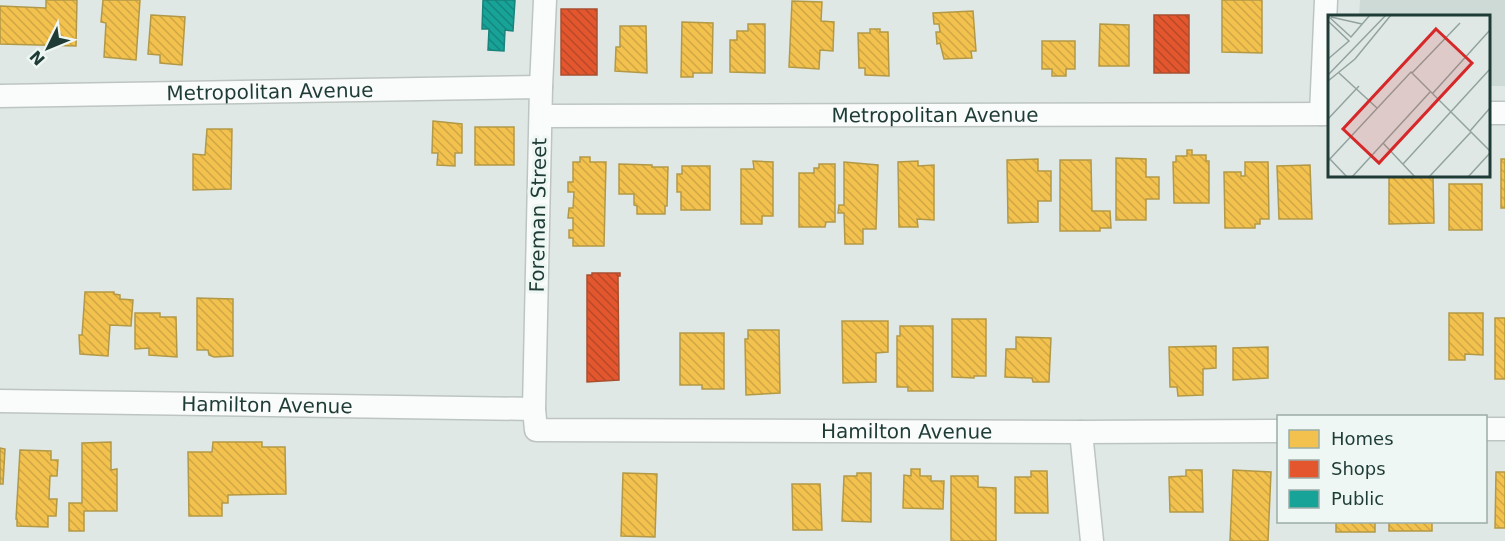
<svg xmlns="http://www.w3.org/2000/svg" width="1505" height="541" font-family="'DejaVu Sans',sans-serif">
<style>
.built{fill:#cddad5}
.homes{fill:url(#homes-back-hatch);stroke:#b29947;stroke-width:1.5}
.shops{fill:url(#shops-back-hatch);stroke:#a94f30;stroke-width:1.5}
.public{fill:url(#public-back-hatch);stroke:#19847b;stroke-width:1.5}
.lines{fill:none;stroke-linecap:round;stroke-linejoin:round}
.street-casing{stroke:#bdc5c2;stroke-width:25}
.street{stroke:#fafcfb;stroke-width:22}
.labels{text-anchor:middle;stroke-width:6;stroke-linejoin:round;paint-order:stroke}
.street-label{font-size:20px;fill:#1e3b36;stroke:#eef7f3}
.inset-road{fill:none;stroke:#92a39f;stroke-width:1.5}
.view{fill:#d62828;fill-opacity:0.15;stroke:#d62828;stroke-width:3}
.inset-edge{fill:none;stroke:#1e3b36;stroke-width:3}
</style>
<defs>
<pattern id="homes-back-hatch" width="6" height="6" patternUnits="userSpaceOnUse" patternTransform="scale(1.5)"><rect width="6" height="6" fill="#f2c14e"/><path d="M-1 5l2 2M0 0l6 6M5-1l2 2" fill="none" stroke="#cfa745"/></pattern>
<pattern id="shops-back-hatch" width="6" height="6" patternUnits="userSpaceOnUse" patternTransform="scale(1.5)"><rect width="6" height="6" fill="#e4572e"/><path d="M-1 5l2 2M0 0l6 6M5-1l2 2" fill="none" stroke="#b84928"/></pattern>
<pattern id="public-back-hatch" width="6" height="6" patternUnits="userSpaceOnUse" patternTransform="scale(1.5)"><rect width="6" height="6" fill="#17a398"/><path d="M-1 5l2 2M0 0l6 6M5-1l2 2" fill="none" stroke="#14867d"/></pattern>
</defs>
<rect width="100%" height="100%" fill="#e0e8e5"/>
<polygon class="built" points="1360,0 1505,0 1505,86 1489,86 1488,16 1359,16"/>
<g class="homes">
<polygon points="46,0 77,0 76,46 0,44 0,6 46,8"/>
<polygon points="103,0 140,0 136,60 104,57 106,23 101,22"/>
<polygon points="1222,0 1262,0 1262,53 1222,52"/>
<polygon points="792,1 822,2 821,21 834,22 833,51 820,50 819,69 789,67"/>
<polygon points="973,11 976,51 971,51 972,58 944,59 940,43 937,44 936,32 940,32 939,24 934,24 933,13"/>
<polygon points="151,15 185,17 182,65 160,63 160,55 148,54"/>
<polygon points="682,22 713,23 712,73 693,73 693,77 681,77"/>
<polygon points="748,24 765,24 765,73 730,72 730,40 737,40 737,31 748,31"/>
<polygon points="1100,24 1129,25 1129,66 1099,66"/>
<polygon points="620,26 646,26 647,73 615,71 616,47 620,47"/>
<polygon points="870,29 880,29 880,32 888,32 889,76 865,75 865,68 859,68 858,33 870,33"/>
<polygon points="1042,41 1075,41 1075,69 1066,69 1066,76 1052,76 1052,69 1042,69"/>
<polygon points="433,121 462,124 462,153 455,153 455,166 437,165 438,153 432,153"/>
<rect x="475" y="127" width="39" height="38"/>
<polygon points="207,129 232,129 231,189 193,190 193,154 205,155"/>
<polygon points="1187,150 1192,150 1192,155 1206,155 1206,161 1209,161 1209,203 1174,203 1173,162 1176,162 1176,156 1187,156"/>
<polygon points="580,157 590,157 590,162 606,162 604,246 573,246 573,238 569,238 569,230 573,230 573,218 568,218 569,208 573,208 574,192 568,192 568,182 573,182 573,162 580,162"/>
<polygon points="1116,158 1146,159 1146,177 1159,177 1159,199 1146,199 1146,220 1116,220"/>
<polygon points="1038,159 1038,171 1051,171 1051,201 1038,201 1038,222 1008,223 1007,160"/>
<rect x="1501" y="159" width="4" height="49"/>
<polygon points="1060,160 1091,160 1092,211 1110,211 1111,228 1100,228 1100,231 1060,231"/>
<polygon points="753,161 773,162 773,216 762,216 762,224 741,224 741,169 754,169"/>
<polygon points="918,161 918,166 934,165 934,220 917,219 918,227 899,227 898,162"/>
<polygon points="844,162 878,165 876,229 863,229 863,244 845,244 844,213 838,213 839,205 844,205"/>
<polygon points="1245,162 1268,162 1269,219 1260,219 1260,224 1255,224 1255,228 1225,228 1224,172 1241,172 1241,176 1245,176"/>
<polygon points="619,164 652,165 652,167 668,167 667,206 665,206 665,214 637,214 637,206 634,205 634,194 619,194"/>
<polygon points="819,164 835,164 835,222 826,222 825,227 799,227 799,173 814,173 814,168 819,168"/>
<polygon points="1310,165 1312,219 1279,219 1277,166"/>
<polygon points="682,166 710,166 710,210 681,210 681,192 677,192 677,174 682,174"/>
<polygon points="1389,176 1433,176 1434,223 1389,224"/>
<rect x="1449" y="184" width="33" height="46"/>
<polygon points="85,292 114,292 114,294 120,295 120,299 133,300 131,326 110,325 108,356 80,354 79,335 82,335"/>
<polygon points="197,298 233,299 233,356 214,357 209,355 208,350 197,350"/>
<polygon points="135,313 160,313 160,317 176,317 177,357 149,355 149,348 135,349"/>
<polygon points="1449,313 1483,313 1483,355 1465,354 1465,360 1449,360"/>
<rect x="1495" y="318" width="10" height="61"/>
<polygon points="952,319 986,319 986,376 974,376 974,378 952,377"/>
<polygon points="842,321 888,321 888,352 876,353 876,382 843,383"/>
<polygon points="900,326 933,326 933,391 908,391 908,387 897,387 897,336 900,336"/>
<polygon points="748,330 779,330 780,393 746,395 745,339 748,339"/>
<polygon points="680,333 724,333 724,389 702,389 702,385 680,385"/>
<polygon points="1016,337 1051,338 1049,382 1033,382 1032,378 1005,377 1006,349 1016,349"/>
<polygon points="1216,346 1216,368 1203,369 1203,395 1178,396 1177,387 1170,387 1169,347"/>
<polygon points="1268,347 1268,378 1233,380 1233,348"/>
<polygon points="111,442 111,470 117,469 117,511 84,511 84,531 69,531 69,503 82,503 82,443"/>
<polygon points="213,442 262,442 262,447 285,447 286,494 228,495 228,503 222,503 222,516 189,516 188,452 212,452"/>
<polygon points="0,448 5,449 3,484 0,484"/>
<polygon points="20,450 51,451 51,460 58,460 57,476 50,476 49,499 57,499 56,516 48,516 48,527 17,526 17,519 16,519"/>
<polygon points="911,469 920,469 920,476 931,476 931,481 944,481 943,509 903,508 904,475 911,476"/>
<polygon points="1186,470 1202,470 1203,512 1170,512 1169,477 1186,476"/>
<polygon points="1233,470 1271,472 1268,541 1230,541"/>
<polygon points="1031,471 1047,471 1048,513 1015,513 1015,477 1031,477"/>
<polygon points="1496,472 1505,472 1505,528 1495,528"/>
<polygon points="623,473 657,474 655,537 621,536"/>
<polygon points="857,473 871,473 871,522 842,521 844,476 857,476"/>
<polygon points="951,476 978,476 978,487 996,488 996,541 951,541"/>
<polygon points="792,484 820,484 822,530 793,530"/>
<rect x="1336" y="522" width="39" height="10"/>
<rect x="1389" y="522" width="43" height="9"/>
</g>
<g class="shops">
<rect x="561" y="9" width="36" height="66"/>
<rect x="1154" y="15" width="35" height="58"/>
<polygon points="592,273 620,273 620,276 618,276 619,380 587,382 587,275 592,275"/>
</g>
<polygon class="public" points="483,0 515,0 513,31 505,30 504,51 488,50 489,29 482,29"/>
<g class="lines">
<g class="street-casing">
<g id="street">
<path id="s1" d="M545,0L541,87L534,409L536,430L1081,432L1278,431"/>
<path id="s2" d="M0,96L541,87"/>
<polyline points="1488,113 1505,113"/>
<polyline points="1321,114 1326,0"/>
<path id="s3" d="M541,116L1330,114"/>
<path id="s4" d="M0,401L534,409"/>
<polyline points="1486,429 1505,429"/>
<polyline points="1081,432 1092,541"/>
</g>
</g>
<use href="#street" class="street"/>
</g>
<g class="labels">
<g class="street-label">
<text dy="7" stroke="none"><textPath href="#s2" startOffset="270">Metropolitan Avenue</textPath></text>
<text dy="7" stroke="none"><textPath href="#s3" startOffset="394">Metropolitan Avenue</textPath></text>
<text transform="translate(538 215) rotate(-89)" y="7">Foreman Street</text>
<text dy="7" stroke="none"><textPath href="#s4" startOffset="267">Hamilton Avenue</textPath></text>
<text dy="7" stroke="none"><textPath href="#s1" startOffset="801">Hamilton Avenue</textPath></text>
</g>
</g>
<g transform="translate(1328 15)">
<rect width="162" height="162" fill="#e0e8e5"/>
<path class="inset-road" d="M0,1L23,22L42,0M3,2L34,9M0,6L21,26L0,44M11,58L49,93M84,58L132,8M0,60L58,0M0,66L27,44L63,0M105,78L162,15M0,104L31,71M142,116L162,93M55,128L87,162M0,142L19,162M0,146L83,57L162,136M75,149L162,54M24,162L103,76M101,162L143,117M140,162L162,138"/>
<path class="view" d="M108,14L144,48L51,148L15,114Z"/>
<rect width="162" height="162" class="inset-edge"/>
</g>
<rect x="1277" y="415" width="210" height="108" fill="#eef7f3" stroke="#9baca7" stroke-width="1.5"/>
<rect x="1289" y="430" width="30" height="18" fill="#f2c14e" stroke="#9baca7" stroke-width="1.5"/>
<text x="1331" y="445" font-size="18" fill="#1e3b36">Homes</text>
<rect x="1289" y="460" width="30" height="18" fill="#e4572e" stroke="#9baca7" stroke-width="1.5"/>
<text x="1331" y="475" font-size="18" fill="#1e3b36">Shops</text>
<rect x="1289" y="490" width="30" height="18" fill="#17a398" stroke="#9baca7" stroke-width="1.5"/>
<text x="1331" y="505" font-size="18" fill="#1e3b36">Public</text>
<g transform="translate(48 48) rotate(227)" stroke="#eef7f3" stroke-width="4.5" paint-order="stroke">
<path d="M0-4.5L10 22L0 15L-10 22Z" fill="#1e3b36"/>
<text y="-9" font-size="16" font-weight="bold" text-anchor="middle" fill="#1e3b36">N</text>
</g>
</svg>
